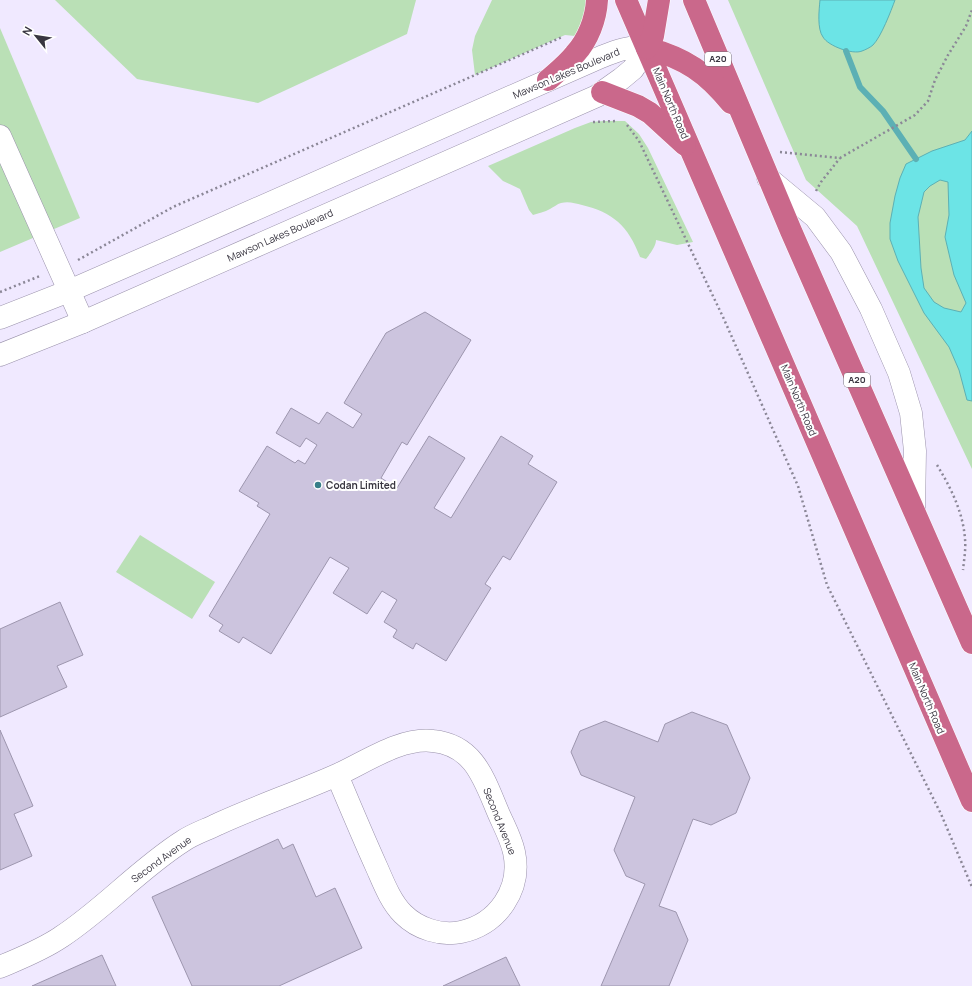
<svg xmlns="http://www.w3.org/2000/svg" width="972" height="986" font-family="Manrope,sans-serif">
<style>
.green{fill:#bae0b6}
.water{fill:#6ce4e6;stroke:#5cb0b4;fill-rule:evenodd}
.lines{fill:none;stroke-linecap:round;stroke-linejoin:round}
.stream{stroke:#5cb0b4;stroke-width:6}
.building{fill:#ccc4de;stroke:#9d96ae}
.minor-casing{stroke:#9a92ab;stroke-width:23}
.highway-casing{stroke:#fff;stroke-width:23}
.path{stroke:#8b8797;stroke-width:2.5;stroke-dasharray:2 3;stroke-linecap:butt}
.minor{stroke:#fff;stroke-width:22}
.highway{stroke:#ca688b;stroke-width:22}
.poi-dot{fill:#377e88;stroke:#fff;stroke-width:1.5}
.labels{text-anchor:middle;stroke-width:4;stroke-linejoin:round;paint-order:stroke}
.shield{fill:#fff;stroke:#747279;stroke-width:1}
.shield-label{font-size:9px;font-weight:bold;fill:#383540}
.street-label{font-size:10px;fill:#383540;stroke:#fff}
.poi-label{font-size:10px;font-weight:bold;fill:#383540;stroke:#fff;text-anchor:start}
</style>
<rect width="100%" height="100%" fill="#f0e9ff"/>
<g class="green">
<polygon points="55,0 416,0 407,34 258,103 137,79"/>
<polygon points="492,0 590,0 589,9 575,36 565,35 475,75 472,50 475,36"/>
<polygon points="728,0 972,0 972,469 857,226 806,180"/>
<polygon points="0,28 80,218 0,252"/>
<path d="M604,121H625L639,134L648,148L693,242L677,245L656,240C656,246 650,254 646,259L640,257C629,227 613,212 582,205C575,203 568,201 561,203C557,204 554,207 550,209C545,212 538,213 533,215L529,210L520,189L503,181L488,166L575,128L591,122Z"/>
<polygon points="140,535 215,582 192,619 116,572"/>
</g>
<g class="water">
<path d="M820,0H895C891,11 881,37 873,45C871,47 865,50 862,51C853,55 828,46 823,37C817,29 819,10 820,0Z"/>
<path d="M972,131V401L967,400L959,370L949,347L924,313L898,261L890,239V223L895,196L900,178L906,164L932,151L965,140ZM940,180L948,182L949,215L945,237L954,275L966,303L961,312L944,308L934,302L924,288L921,268L918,217L924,192L930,186Z"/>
</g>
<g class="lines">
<polyline class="stream" points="846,51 860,87 883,111 916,159"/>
</g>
<g class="building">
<polygon points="425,312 471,340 407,445 402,442 381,478 397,488 429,436 465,458 434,508 451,518 501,436 533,456 528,464 557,482 510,560 503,556 485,584 491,588 446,661 416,643 413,649 393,637 397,630 384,622 397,600 382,591 367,614 333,593 349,568 330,557 271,654 243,637 239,643 219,631 223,625 209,616 270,514 257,506 259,503 239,491 267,446 295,463 298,460 305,464 317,445 306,438 300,447 276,433 291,408 319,424 327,412 353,428 362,414 344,403 386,333"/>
<polygon points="60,602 83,655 57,666 67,687 0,717 0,629"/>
<polygon points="692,712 727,725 750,778 736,813 711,825 693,819 659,906 676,912 688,940 669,986 601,986 645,884 626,876 614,850 635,797 581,775 571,752 580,731 605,721 658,742 665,724"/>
<polygon points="0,730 33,806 14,814 32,856 0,870"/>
<polygon points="278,839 283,849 293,844 316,897 335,888 362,948 279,986 192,986 152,897"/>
<polygon points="102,955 116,986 32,986"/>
<polygon points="506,957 520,986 443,986"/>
</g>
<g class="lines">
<g class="minor-casing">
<g id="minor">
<polyline points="0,136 83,322"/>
<polyline points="768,178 815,217 841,252 871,309 899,373 911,413 915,451 914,510"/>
<path d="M0,318L69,291L179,243L601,57C616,51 631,45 647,48L633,69L621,79L597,96L83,322L0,355"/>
<path d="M0,967C21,958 42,950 61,937C104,909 139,869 183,841C193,834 206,830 218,824C257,806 299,792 339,774C367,761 402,737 433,741C474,745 484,779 498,812C503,824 511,838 514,852C522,889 498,924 461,932C441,936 418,929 403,914C391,902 384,884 377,868C363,837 350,806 337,775"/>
</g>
</g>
<g class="highway-casing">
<g id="highway">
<polyline points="626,0 972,801"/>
<polyline points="694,0 791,231 972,643"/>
<path d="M647,48C685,58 707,73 731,103"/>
<polyline points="647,48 653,36 659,0"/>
<path d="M548,80C557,72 567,64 575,54C588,40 596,19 597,0"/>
<polyline points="602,92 638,106 650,113 685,145"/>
</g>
</g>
<g class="path">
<polyline points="593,122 616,121"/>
<polyline points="627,125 639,141 723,317 798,486 827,585 941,814 972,887"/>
<polyline points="780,152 840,158 915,115 928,101 935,80 948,55 966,26 972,10"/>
<polyline points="816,191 821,182 840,158"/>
<polyline points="78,260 173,207 562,37"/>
<polyline points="0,292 40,276"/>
<path d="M937,465C951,488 963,512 965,539C966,549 964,560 963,570"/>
</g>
<use href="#minor" class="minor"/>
<use href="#highway" class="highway"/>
</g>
<circle class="poi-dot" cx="318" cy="485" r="4"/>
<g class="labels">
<g class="shield">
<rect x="705" y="52" width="26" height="14" rx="3"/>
<rect x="844" y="373" width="26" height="14" rx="3"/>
</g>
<g class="shield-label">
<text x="718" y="62">A20</text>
<text x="857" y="383">A20</text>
</g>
<g class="street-label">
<text transform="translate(566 73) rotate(-23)" y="4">Mawson Lakes Boulevard</text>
<text transform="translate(671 103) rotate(67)" y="4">Main North Road</text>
<text transform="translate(280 235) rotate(-24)" y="4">Mawson Lakes Boulevard</text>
<text transform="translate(799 400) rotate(67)" y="4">Main North Road</text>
<text transform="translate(927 698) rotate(67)" y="4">Main North Road</text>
<text transform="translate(500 821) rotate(68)" y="4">Second Avenue</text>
<text transform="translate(161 859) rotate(-36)" y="4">Second Avenue</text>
</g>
<g class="poi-label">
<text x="326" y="489">Codan Limited</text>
</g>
</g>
<g transform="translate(36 36) rotate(300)" stroke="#ffffff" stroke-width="3" paint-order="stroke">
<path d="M0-3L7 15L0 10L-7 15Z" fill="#383540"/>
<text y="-6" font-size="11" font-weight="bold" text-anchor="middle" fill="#383540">N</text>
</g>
</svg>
